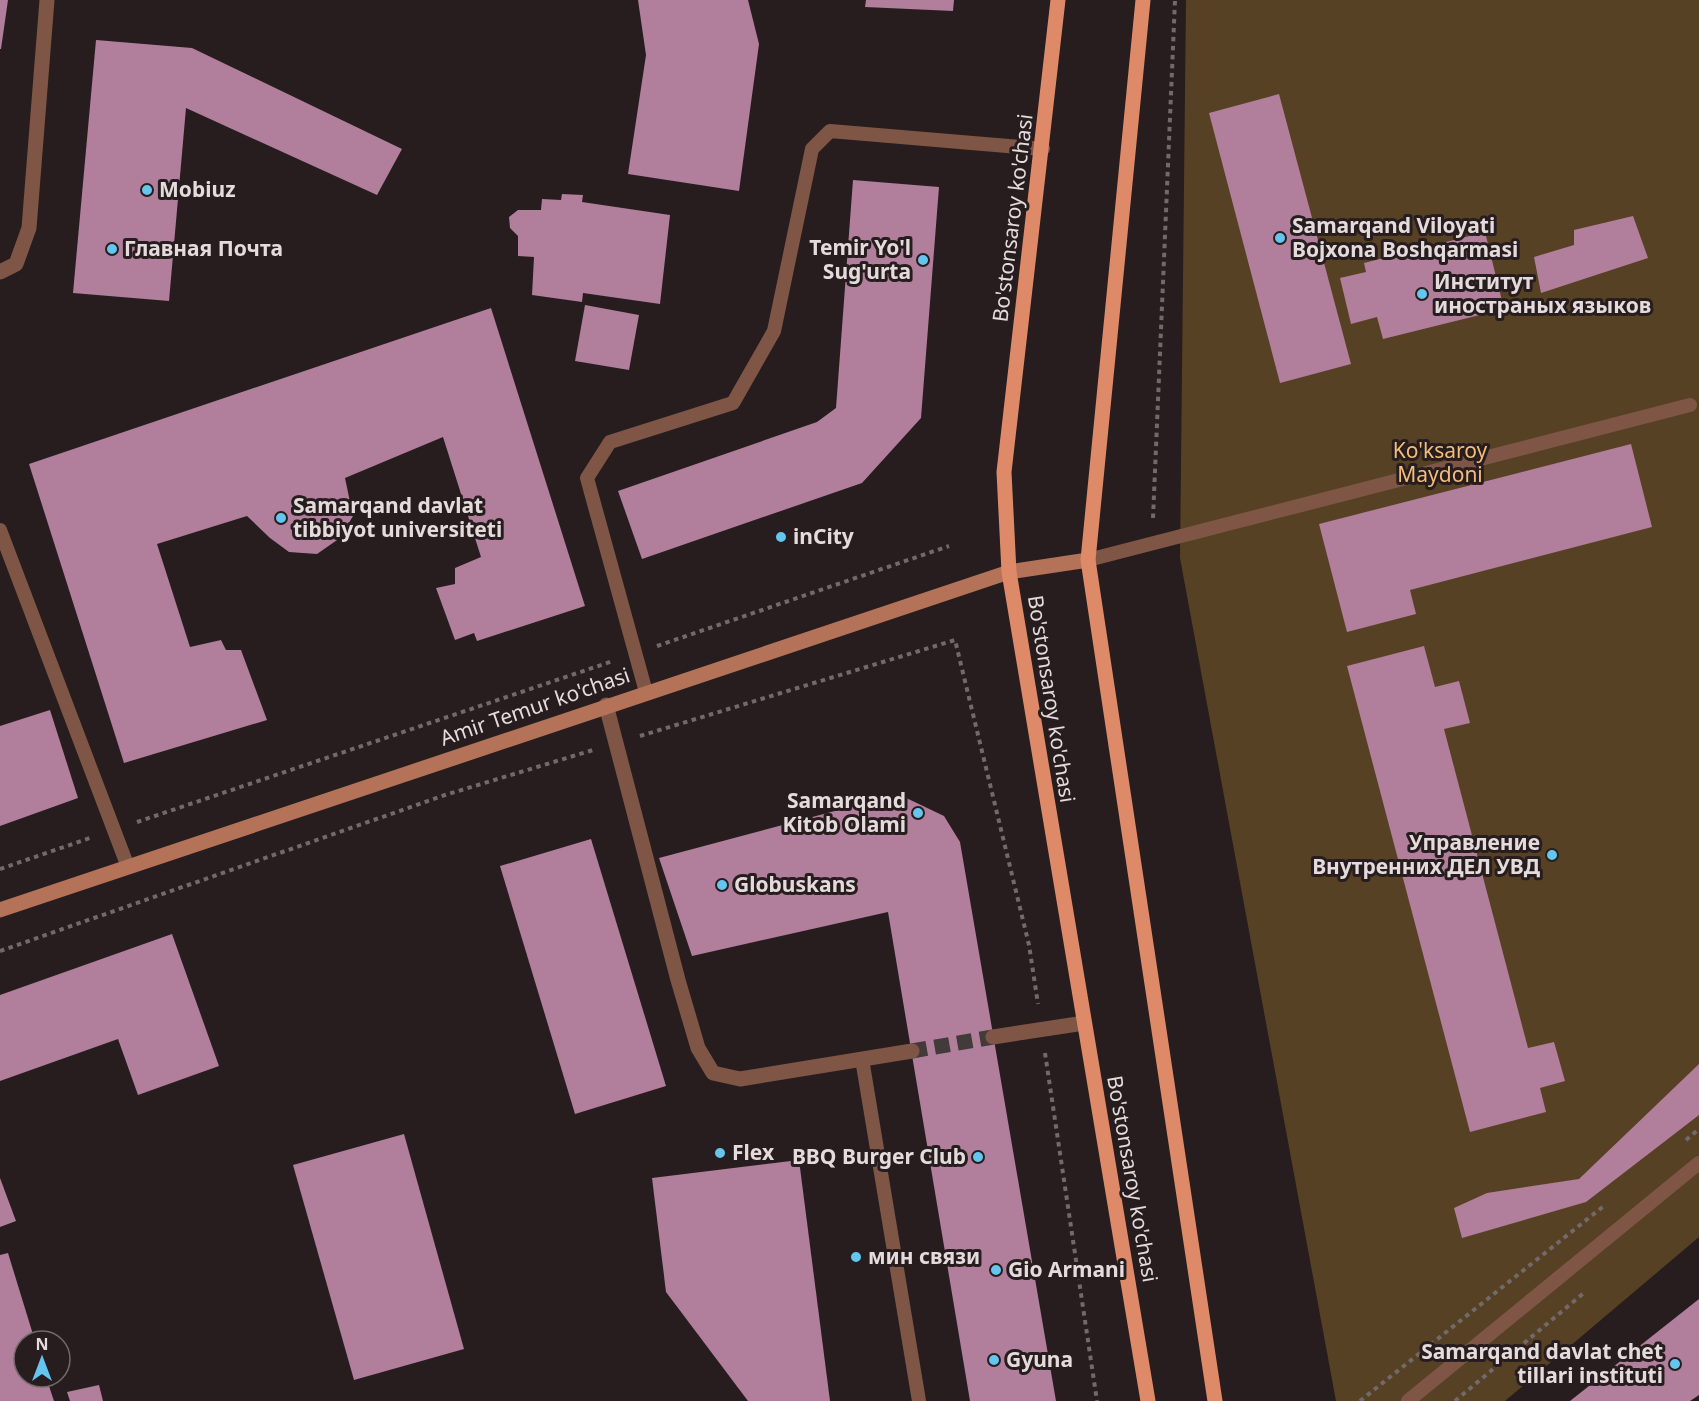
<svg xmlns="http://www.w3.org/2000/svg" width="1699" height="1401" font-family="'Noto Sans',sans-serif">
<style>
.green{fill:#574124}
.building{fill:#b17e9b}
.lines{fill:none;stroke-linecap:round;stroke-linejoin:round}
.street-tunnel{stroke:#433a3a;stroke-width:15;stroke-dasharray:15 8;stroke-linecap:butt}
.path{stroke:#72696a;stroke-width:4;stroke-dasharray:4.5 4.5;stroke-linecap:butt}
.lane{stroke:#7f5646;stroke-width:14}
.street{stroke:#7f5646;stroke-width:15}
.secondary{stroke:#b47359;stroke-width:15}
.primary{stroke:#de8a68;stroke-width:15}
.poi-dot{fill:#64c5ee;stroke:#271d1e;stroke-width:2}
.labels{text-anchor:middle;stroke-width:6;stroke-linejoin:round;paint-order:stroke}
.poi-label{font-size:21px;font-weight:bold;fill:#e3dbdc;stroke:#271d1e;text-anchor:start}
.street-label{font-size:21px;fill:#e3dbdc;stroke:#271d1e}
.park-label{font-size:21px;fill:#f3bd7a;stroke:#271d1e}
</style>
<rect width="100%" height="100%" fill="#271d1e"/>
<polygon class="green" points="1186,0 1699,0 1699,1237 1505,1401 1336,1401 1180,558"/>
<g class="building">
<polygon points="0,0 8,0 1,49 0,49"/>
<polygon points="638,0 748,0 759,44 739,191 628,174 646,55"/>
<polygon points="866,0 954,0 953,11 865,7"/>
<polygon points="96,40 192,48 402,149 377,195 186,108 169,301 73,293"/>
<polygon points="1279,94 1351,364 1280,383 1209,113"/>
<polygon points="853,180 939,187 921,418 862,483 642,559 618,491 817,422 836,408"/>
<polygon points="562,194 583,195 582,202 670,215 660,304 583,293 582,302 532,295 534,257 518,256 518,236 510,228 509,217 518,210 541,210 542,199 561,200"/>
<polygon points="1633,216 1648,258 1541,293 1534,257 1574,245 1574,230"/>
<polygon points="1485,232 1504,309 1383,339 1377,317 1351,324 1340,278 1366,272 1364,263"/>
<polygon points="585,305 639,315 629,370 575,361"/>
<polygon points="491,308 585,606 477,641 474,633 455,640 436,588 455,584 455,568 481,557 443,437 345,478 353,516 340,538 317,554 289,552 270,538 247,516 157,544 190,647 221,640 226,650 241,650 267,720 124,763 29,464"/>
<polygon points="1631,444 1652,527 1410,590 1416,614 1347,632 1319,524"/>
<polygon points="1424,646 1435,687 1459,681 1470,723 1444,729 1528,1048 1554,1042 1565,1081 1540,1088 1546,1112 1470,1132 1347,666"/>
<polygon points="50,710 78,798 0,826 0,726"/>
<polygon points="898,794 944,816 960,842 1056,1401 970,1401 888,912 692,956 659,858"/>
<polygon points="591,839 666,1086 575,1114 500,866"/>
<polygon points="172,934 219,1066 138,1095 118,1039 0,1081 0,995"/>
<polygon points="1699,1064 1699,1115 1586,1202 1462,1238 1454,1208 1487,1193 1579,1179"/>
<polygon points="404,1134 464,1349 354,1380 293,1165"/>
<polygon points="799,1160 830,1401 748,1401 666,1292 652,1178"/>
<polygon points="0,1178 16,1221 0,1227"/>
<polygon points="8,1253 35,1341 24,1341 24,1377 46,1377 54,1401 0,1401 0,1255"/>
<polygon points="1699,1299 1699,1395 1690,1401 1570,1401"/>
<polygon points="99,1385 103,1401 70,1401 67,1392"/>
</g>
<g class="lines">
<polyline class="street-tunnel" points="912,1051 993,1037"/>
<g class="path">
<polyline points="1153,518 1175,0"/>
<polyline points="657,646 949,546"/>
<polyline points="640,736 955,640 1029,945 1038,1004"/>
<polyline points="137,822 613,661"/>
<polyline points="0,869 90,838"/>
<polyline points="0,951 445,795 593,750"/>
<polyline points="1045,1053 1097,1401"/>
<polyline points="1686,1140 1699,1129"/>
<polyline points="1360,1401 1605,1205"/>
<polyline points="1455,1401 1585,1292"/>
</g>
<g class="lane">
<polyline points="0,530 128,867"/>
<polyline points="1088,560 1690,405"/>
<polyline points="646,692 587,478 610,442 733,403 774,331 812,149 830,131 1043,149"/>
<polyline points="862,1059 919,1401"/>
<polyline points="1408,1401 1699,1163"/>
</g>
<g class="street">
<polyline points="0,272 16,264 29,228 47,0"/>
<polyline points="606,705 678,980 698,1048 713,1073 740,1079 912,1051"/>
<polyline points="993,1037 1084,1023"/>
</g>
<polyline class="secondary" points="0,910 1009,572 1088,560"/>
<g class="primary">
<polyline points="1058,0 1004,472 1009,572 1148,1401"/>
<polyline points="1143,0 1088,560 1215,1401"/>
</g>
</g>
<g class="poi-dot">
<circle cx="147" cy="190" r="6"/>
<circle cx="1280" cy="238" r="6"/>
<circle cx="112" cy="249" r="6"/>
<circle cx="923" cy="260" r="6"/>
<circle cx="1422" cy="294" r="6"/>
<circle cx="281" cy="518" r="6"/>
<circle cx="781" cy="537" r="6"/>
<circle cx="918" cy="813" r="6"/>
<circle cx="1552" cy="855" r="6"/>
<circle cx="722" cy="885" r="6"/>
<circle cx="720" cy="1153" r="6"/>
<circle cx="978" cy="1157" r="6"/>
<circle cx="856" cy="1257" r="6"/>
<circle cx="996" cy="1270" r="6"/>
<circle cx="994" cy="1360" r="6"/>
<circle cx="1675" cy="1364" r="6"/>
</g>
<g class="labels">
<g class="poi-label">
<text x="159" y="197">Mobiuz</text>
<text x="1292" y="233">Samarqand Viloyati<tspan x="1292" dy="24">Bojxona Boshqarmasi</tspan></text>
<text x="911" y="255" text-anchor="end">Temir Yo'l<tspan x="911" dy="24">Sug'urta</tspan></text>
<text x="124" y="256">Главная Почта</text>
<text x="1434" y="289">Институт<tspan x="1434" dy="24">иностраных языков</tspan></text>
<text x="293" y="513">Samarqand davlat<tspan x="293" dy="24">tibbiyot universiteti</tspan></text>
<text x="793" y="544">inCity</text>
<text x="906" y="808" text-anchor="end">Samarqand<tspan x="906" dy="24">Kitob Olami</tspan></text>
<text x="1540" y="850" text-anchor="end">Управление<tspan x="1540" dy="24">Внутренних ДЕЛ УВД</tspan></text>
<text x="734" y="892">Globuskans</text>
<text x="732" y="1160">Flex</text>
<text x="966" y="1164" text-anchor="end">BBQ Burger Club</text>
<text x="868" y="1264">мин связи</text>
<text x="1008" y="1277">Gio Armani</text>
<text x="1663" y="1359" text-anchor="end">Samarqand davlat chet<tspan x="1663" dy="24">tillari instituti</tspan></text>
<text x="1006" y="1367">Gyuna</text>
</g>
<g class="street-label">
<text transform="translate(1013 218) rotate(-83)" y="7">Bo'stonsaroy ko'chasi</text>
<text transform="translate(1051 699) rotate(81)" y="7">Bo'stonsaroy ko'chasi</text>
<text transform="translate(535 707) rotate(-19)" y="7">Amir Temur ko'chasi</text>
<text transform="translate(1132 1179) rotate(80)" y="7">Bo'stonsaroy ko'chasi</text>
</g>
<g class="park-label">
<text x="1440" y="458">Ko'ksaroy<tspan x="1440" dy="24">Maydoni</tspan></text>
</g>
</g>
<g transform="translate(42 1359)"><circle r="28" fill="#271d1e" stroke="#72696a" stroke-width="1.5"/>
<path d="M0-4.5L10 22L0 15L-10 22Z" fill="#64c5ee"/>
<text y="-9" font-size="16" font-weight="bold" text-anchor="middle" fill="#e3dbdc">N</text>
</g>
</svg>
